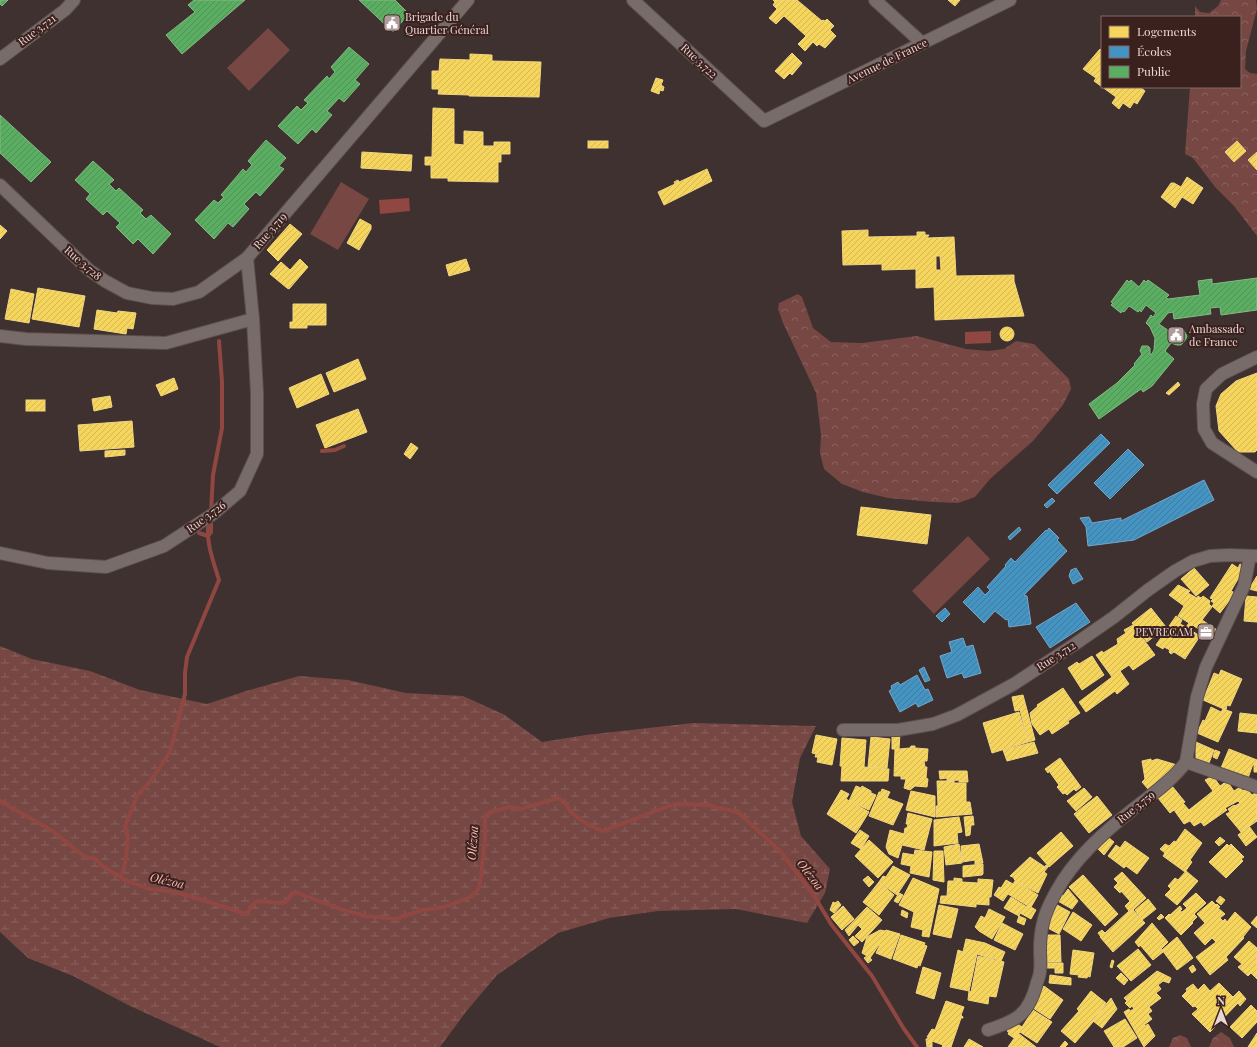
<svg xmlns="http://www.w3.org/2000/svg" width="1257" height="1047" font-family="'Playfair Display',serif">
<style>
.forest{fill:url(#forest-crowns)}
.wetland{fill:url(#wetland-marsh)}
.park{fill:#764743}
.water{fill:#904741}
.homes{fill:url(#homes-hatch);stroke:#f2d580;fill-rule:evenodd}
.schools{fill:url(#schools-hatch);stroke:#75a7c8}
.public{fill:url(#public-hatch);stroke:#85ba84}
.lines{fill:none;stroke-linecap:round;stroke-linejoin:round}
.stream{stroke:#904741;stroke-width:4}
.street-casing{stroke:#5c4f4d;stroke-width:14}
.street{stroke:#786c6b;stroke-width:12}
.labels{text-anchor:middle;stroke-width:4;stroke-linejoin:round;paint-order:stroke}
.poi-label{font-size:11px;fill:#e9d6d4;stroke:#3b211e;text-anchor:start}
.street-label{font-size:11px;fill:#e9d6d4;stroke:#3b211e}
.water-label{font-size:12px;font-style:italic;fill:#feb8b0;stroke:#3b211e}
</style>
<defs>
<pattern id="forest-crowns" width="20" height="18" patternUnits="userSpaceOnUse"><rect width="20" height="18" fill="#764743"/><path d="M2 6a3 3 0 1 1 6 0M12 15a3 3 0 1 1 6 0" fill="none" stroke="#8a615d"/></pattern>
<pattern id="wetland-marsh" width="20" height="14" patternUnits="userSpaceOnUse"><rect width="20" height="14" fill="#764743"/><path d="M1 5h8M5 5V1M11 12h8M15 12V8" fill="none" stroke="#8a615d"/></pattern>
<pattern id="homes-hatch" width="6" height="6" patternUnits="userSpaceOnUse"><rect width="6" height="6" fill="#f6d55c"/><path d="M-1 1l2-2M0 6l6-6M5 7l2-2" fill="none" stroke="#d3b756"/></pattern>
<pattern id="schools-hatch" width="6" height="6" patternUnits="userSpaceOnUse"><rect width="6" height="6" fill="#4393c3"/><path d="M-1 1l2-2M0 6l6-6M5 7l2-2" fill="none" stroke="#447a9c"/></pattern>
<pattern id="public-hatch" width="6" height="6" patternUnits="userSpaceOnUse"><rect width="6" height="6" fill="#5aae61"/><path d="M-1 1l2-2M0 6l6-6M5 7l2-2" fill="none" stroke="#559259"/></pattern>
</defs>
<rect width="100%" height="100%" fill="#3f312f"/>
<g class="forest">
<polygon points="1221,0 1256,0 1257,9 1246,51 1245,69 1250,73 1257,74 1257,236 1234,206 1215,187 1193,158 1185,154 1190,87 1240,87 1240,17 1195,17 1195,6 1200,12 1209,13 1218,6"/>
<polygon points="798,294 802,297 813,328 831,342 862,343 917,336 966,349 988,351 1004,349 1016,341 1034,344 1069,379 1071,389 1063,405 1033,441 990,479 975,497 958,503 933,502 888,498 863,492 842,484 824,469 820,453 821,435 816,393 783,323 778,309 779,303"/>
<polygon points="1221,1032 1230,1038 1234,1047 1209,1047 1213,1038"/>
<polygon points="1180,1035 1187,1038 1191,1047 1169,1047 1173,1038"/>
</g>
<polygon class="wetland" points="0,646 32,659 90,671 140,690 207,704 246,691 299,676 348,680 406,693 463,696 505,715 542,742 586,735 693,723 816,726 800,758 792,802 801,836 830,869 825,893 807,923 736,909 658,911 609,918 558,933 497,975 465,1013 440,1047 220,1047 128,1005 73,976 28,958 0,932"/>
<g class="park">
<polygon points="268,28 290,50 249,91 227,68"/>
<polygon points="341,182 369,199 338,250 310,234"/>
<polygon points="968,536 990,559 934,614 912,591"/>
</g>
<g class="water">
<polygon points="409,198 410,211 380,214 379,200"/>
<polygon points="991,331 991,343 965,344 965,332"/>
</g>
<g class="homes">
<polygon points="773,0 797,0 822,21 823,20 825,21 827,19 834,26 830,30 836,36 825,48 819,44 817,46 813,42 805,51 798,44 806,36 784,16 776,24 769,18 777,9 773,5 775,2"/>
<polygon points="948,0 960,0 955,6"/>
<polygon points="1100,49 1102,51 1102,87 1140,87 1145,91 1137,104 1134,102 1130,108 1123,103 1119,109 1112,103 1116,97 1094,81 1096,78 1083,69"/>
<polygon points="792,53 802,63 792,75 790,73 784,79 775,71"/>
<polygon points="470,54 492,55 492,61 541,62 539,97 469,96 469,95 438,94 439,89 432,89 432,71 439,71 440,59 470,60"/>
<polygon points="656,78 663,80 661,85 664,87 663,91 660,90 659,94 651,91"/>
<polygon points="433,108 454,109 454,144 464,145 464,131 483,132 483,146 494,146 494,142 510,142 510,154 501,154 501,162 498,162 498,182 448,181 448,178 431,178 431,165 425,165 425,157 432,157"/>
<rect x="588" y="141" width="20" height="7"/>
<polygon points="1237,141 1246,151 1234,162 1225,152"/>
<polygon points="362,152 412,155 411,171 361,168"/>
<polygon points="1257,152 1257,170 1248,160"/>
<polygon points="707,169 712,181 664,205 658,192 675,184 674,182 678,180 679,182"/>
<polygon points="1187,177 1203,188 1193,204 1182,197 1175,208 1161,197 1171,183 1174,183 1181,187"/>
<polygon points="360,219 371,225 371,229 359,250 347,243"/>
<polygon points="290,224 302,234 278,261 267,250"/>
<polygon points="0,225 7,231 0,239"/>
<path d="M868,230V237L917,236V232H925V235H929L927,238L954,237L956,276L1014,275V281L1024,316L935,320L934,287L916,288V269L882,270V264L843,265L842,231ZM936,256H940L941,270H936Z"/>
<polygon points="300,259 308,267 289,289 287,288 270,274 281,262 290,270"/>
<polygon points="466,259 470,270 449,276 446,265"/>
<polygon points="38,288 85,296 79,327 32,319"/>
<polygon points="11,289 34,294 29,323 5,319"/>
<polygon points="293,304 326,304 326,325 307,325 307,328 290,328 290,322 293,322"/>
<polygon points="97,310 117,313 118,311 136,313 133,329 127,328 126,334 94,329"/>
<circle cx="1007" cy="334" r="7"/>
<polygon points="358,359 366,379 334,392 326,373"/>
<polygon points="1257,373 1257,450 1255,452 1238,452 1219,431 1216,406 1221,394 1236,381"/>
<polygon points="321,374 329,394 297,408 289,388"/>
<polygon points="174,378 178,389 161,396 156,385"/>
<polygon points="1178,382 1180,385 1169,395 1166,393"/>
<polygon points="110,396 112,407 94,411 92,399"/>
<rect x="26" y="400" width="19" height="11"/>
<polygon points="358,409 367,432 325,448 316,425"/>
<polygon points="132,421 134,447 80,451 78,425"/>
<polygon points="411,443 418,448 410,459 404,454"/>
<polygon points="125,450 125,455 105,457 105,451"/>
<polygon points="861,507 931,515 927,544 857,535"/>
<polygon points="1232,564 1238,568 1240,564 1245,567 1231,591 1235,593 1220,613 1212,606 1214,603 1211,601 1213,599 1210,598"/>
<polygon points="1194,568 1209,585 1196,596 1181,579"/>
<polygon points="1257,576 1257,591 1249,589"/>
<polygon points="1178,585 1190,591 1188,593 1197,598 1198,596 1201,598 1203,596 1210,601 1209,604 1212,607 1202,620 1217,630 1214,636 1205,630 1204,632 1192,625 1189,629 1200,636 1185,659 1174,652 1171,654 1169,652 1170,650 1164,647 1163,649 1156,645 1176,616 1182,620 1180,624 1186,627 1189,623 1178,616 1184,606 1169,595"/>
<polygon points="1246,596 1257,597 1257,622 1244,621"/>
<polygon points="1151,608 1166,627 1147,642 1132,623"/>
<polygon points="1133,625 1155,655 1133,670 1129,665 1120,671 1129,684 1117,694 1115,691 1086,712 1079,702 1112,677 1096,655 1102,651 1103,653 1118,644 1117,639 1126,633 1124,630"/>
<polygon points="1092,656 1104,675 1082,690 1068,668 1077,662 1079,664"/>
<polygon points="1221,670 1242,679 1230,706 1227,705 1226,710 1203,700 1214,673 1219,675"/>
<polygon points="1063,688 1080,713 1068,721 1069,723 1052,734 1049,729 1040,735 1032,724 1030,713 1038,706 1037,705"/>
<polygon points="1023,695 1035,740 1028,742 1020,710 1015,711 1012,697"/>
<polygon points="1211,707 1221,712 1223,709 1232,712 1218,742 1197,733 1203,720 1205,721"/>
<polygon points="1019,712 1028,742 992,753 983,723"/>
<polygon points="1240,713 1257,715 1257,733 1238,731"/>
<polygon points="892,733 900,733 899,749 910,748 911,746 915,746 915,748 928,749 927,761 924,761 925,767 927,767 926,778 928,779 927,787 915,786 910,790 904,788 906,779 901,779 901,776 894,776 895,749 892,749"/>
<polygon points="816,735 837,739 832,765 817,762 818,757 815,757 816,754 812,753"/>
<polygon points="871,737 890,739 887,768 868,767"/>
<polygon points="842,738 866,740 864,767 889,769 888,781 841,781 842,766 840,766"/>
<polygon points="1034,742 1038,753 1007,761 1003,750"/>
<polygon points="1196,742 1214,750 1209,763 1196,758"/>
<polygon points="1229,749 1257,760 1257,772 1254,772 1254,765 1253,764 1248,778 1221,768"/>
<polygon points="1215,750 1220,752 1217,759 1213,757"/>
<polygon points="1060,758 1081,787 1076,791 1074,789 1067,795 1065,793 1063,794 1057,787 1059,785 1049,771 1048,773 1045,769"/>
<polygon points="1151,759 1151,761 1157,759 1177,765 1148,789 1142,782 1145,779 1142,761"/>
<polygon points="939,771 967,771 968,782 959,782 959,780 947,781 947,778 940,779"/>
<polygon points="1213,776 1220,786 1227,781 1234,791 1240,787 1243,791 1246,788 1252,795 1257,792 1257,821 1241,832 1226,814 1230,812 1228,809 1234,805 1235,806 1240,803 1238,801 1225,808 1227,810 1204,826 1201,822 1194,826 1190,821 1184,824 1174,810 1170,813 1158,798 1169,787 1172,786 1185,802 1183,803 1189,810 1213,791 1205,780"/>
<polygon points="937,781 954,781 954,783 966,783 966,802 970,802 972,814 936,817 936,806 938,806"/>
<polygon points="856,786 861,788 862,786 871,791 871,793 876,795 869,810 849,801"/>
<polygon points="1084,788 1092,797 1076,811 1067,801"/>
<polygon points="882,789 890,792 887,798 903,804 893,825 869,816 879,792 881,792"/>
<polygon points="841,790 849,794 846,799 869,812 856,833 827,814"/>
<polygon points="911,791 935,796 935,817 906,810"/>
<polygon points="1097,796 1112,815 1089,833 1074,814"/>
<polygon points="908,813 932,819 924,850 902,845 898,858 889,854 886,847 890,830 904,834 905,828 907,828 908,824 906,824"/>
<polygon points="973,816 974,825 971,825 970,835 966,836 964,817"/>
<polygon points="959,817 962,832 957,833 958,843 934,846 934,820"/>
<polygon points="1249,826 1257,837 1246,846 1238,835"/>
<polygon points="1185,829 1202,843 1190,860 1192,862 1185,872 1163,856 1165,853 1160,849 1165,844 1169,846 1174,841 1176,842"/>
<polygon points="860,830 869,836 861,849 851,843"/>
<polygon points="1061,832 1073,846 1049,867 1037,853"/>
<polygon points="1220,837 1225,841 1219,846 1215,842"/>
<polygon points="1109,838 1114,842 1104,855 1098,849"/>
<polygon points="869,840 893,862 878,878 855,856"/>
<polygon points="1125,841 1149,858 1137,874 1126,866 1124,868 1108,856 1116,845 1120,848"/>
<polygon points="959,844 962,863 946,865 944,847"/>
<polygon points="979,844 983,863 975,864 975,860 962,862 961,846"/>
<polygon points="1227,844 1229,846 1231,844 1244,857 1241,859 1243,861 1226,878 1209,862"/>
<polygon points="915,850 932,852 929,877 910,873 911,866 901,864 903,853 914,855"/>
<polygon points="934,851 943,851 944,882 933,880"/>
<polygon points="1030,857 1045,867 1046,865 1048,867 1044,872 1047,874 1038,893 1016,882 1013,877 1010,876"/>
<polygon points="983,864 983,874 982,875 963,877 963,866"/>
<polygon points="893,866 910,875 897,895 879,882 883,876 886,877"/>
<polygon points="1186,871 1198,881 1177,905 1165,895 1171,889 1168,886 1175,878 1178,880"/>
<polygon points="1122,872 1146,898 1133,910 1145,923 1113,952 1100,937 1101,937 1098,933 1102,930 1105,933 1129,911 1125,906 1130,901 1121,891 1120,893 1114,887 1118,883 1114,879"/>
<polygon points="1083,875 1118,914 1105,926 1069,887"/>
<polygon points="868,876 874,882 869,887 863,880"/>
<polygon points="913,878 939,889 929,937 922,936 923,930 911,927 914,912 899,905"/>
<polygon points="954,878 962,879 962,882 978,883 978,879 993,880 991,897 989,897 989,905 976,904 976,907 940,903 941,896 947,896 948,881 954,881"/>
<polygon points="1006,880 1013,884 1015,881 1038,895 1031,907 1036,910 1031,919 1020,913 1019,916 1004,908 1011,897 1027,907 1028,906 1008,894 1003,901 994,895 999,887 1001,888"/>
<polygon points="879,882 894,895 879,915 863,902"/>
<polygon points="1068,889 1078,901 1072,909 1056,900 1060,894 1063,896"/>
<polygon points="899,893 903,895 898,903 894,901"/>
<polygon points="1196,893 1206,903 1194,914 1197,917 1192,922 1193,923 1181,935 1165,918 1169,914 1170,915 1180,906 1182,909 1180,911 1182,912 1187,908 1183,904"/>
<polygon points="1220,896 1225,900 1221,905 1216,901"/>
<polygon points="1148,899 1156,909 1142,920 1135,910"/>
<polygon points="838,901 841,905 834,913 830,910 833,902 835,903"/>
<polygon points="1212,901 1216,905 1217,904 1220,907 1218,908 1225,914 1220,918 1223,921 1225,919 1227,922 1235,912 1251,927 1243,937 1244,938 1226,957 1228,960 1210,975 1196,957 1216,942 1212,938 1205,945 1194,933 1205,923 1197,914"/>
<polygon points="939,905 958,909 951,938 933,934"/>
<polygon points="1057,905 1070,912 1059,934 1046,927"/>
<polygon points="843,906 854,919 842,930 831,917"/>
<polygon points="867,907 882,920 862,942 855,936 862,929 858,925 849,936 845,930"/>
<polygon points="989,909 1005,917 992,939 979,931 975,927 981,916 985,918"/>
<polygon points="902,910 908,913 907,918 901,915"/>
<polygon points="1073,912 1092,925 1081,941 1063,929"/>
<polygon points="1161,914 1164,917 1159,920 1157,918"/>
<polygon points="1019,916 1026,919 1024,925 1017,922"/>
<polygon points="1257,916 1257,928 1251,923"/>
<polygon points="1002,923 1023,934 1015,950 994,940"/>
<polygon points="1152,923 1168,942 1161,949 1163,952 1153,960 1140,945 1139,947 1135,942"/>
<polygon points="880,930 885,931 886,930 900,934 891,959 876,953 880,945 879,945 870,958 872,960 868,963 864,958 867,956 862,953 867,937"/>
<polygon points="901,935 925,943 924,945 927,946 920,966 918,965 917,968 893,959"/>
<polygon points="1044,935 1060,935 1061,962 1047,962 1047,963 1063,963 1063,973 1055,973 1055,968 1047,968 1047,965 1043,965"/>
<polygon points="853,936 859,942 854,946 849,940"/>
<polygon points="1177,937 1193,958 1177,970 1162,950"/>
<polygon points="966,939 985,943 1005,952 1001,961 1004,962 996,997 989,996 988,1004 968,1000 969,991 971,992 978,956 995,960 996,959 989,958 977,954 969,991 950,987 958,950 963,952"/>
<polygon points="1249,941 1257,948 1257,979 1251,973 1248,976 1238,967 1242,964 1234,957"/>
<polygon points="1138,949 1151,965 1131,981 1117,966"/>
<polygon points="1073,950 1094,953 1090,977 1088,976 1087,978 1078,977 1079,975 1070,974"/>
<polygon points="1112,960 1114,961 1112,968 1110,967"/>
<polygon points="1193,965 1196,970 1192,973 1189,968"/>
<polygon points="923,967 941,973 934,999 916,993"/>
<polygon points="1157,971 1171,978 1169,983 1163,981 1158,985 1161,989 1156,993 1161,998 1149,1007 1152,1011 1148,1014 1152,1019 1144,1025 1145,1026 1148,1024 1155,1036 1144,1047 1124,1012 1129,1009 1130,1011 1134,1009 1132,1006 1130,1008 1125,1003 1127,1001 1124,998"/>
<polygon points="1121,973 1128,980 1124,985 1116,978"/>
<polygon points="1050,975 1071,978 1071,985 1049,983"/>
<polygon points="1219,983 1233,997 1239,991 1246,999 1240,1006 1238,1003 1210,1032 1192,1014 1198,1009 1195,1006 1193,1007 1182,996 1187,991 1186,989 1193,984 1198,990 1204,984 1210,991"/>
<polygon points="1044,986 1063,1000 1050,1019 1030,1006"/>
<polygon points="1091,991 1106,1003 1093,1022 1075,1043 1061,1031 1079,1011 1077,1009"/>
<polygon points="1111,998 1117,1009 1102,1028 1093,1021"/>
<polygon points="946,1001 964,1007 961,1015 963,1017 963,1018 961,1018 951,1047 942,1047 943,1045 932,1041 932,1047 927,1047 926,1039 930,1038 927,1037 932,1029 935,1030"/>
<polygon points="1251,1005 1257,1011 1257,1022 1242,1038 1230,1027"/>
<polygon points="1033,1010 1052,1022 1037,1043 1020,1032 1014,1038 1008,1034 1009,1032 1007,1031 1013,1021 1022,1027"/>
<polygon points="1125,1019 1137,1038 1123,1047 1114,1047 1104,1031"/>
<polygon points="1018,1033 1036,1047 1008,1047"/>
<polygon points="1257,1033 1257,1047 1248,1047"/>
<polygon points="969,1039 983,1047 964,1047"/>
<polygon points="1065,1041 1068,1044 1065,1047 1060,1047"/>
</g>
<g class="schools">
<polygon points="1101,434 1110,443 1057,494 1048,485"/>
<polygon points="1128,449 1144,465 1110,499 1094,483"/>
<polygon points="1204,480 1214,500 1134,540 1088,546 1086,527 1080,518 1089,517 1092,523 1121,518 1121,521"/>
<polygon points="1052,498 1055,501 1047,508 1044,505"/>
<polygon points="1019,527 1021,530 1010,540 1008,537"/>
<polygon points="1049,528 1059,538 1057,540 1067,551 1024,595 1027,596 1031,624 1009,627 1008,619 1006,620 995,611 984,623 963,602 978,587 985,595 990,590 987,587 1006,566 1005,565 1011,558 1015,562 1046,530 1047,531"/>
<polygon points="1076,568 1083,579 1073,584 1069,576 1071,570"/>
<polygon points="1076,603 1090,622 1050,648 1036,627"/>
<polygon points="945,608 950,614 942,622 936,616"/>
<polygon points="963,638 966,647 973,645 981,673 964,678 962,673 947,678 940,656 952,652 949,642"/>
<polygon points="924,667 930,680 925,682 919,670"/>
<polygon points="917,675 925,690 928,689 933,700 918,707 916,703 900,712 889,691 892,689 891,686 898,682 900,685"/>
</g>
<g class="public">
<polygon points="0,0 8,0 2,6 0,4"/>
<polygon points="194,0 245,0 182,54 166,35 195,12 188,5"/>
<polygon points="359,0 395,0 409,14 393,32"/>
<polygon points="349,47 369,64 355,80 360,84 344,102 339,98 327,111 332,115 316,133 312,129 298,144 278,126 297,106 301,110 308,103 304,100 327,76 329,79 335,72 331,67"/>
<polygon points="0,115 51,162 31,182 0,153"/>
<polygon points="266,140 286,158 279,166 284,169 260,196 256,192 244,204 249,209 233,227 228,223 214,239 195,220 214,200 218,203 224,197 221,195 243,169 246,172 252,165 248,161"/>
<polygon points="93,161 114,180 109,184 116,191 119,188 143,210 140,213 146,219 151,215 171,234 153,254 138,239 133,244 116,227 120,223 107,211 103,215 86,199 90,194 75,180"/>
<polygon points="1257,278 1257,310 1221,315 1220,307 1210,308 1211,314 1174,319 1173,312 1168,313 1159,324 1169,331 1176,327 1183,329 1187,336 1186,339 1181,345 1177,345 1171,343 1165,351 1174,359 1152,386 1143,392 1141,389 1099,419 1089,404 1117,383 1135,365 1134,364 1142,354 1140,351 1142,346 1148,346 1150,348 1150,354 1151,355 1154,350 1155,338 1150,327 1146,323 1151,315 1153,317 1156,313 1146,305 1141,312 1140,310 1138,312 1129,306 1124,312 1122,311 1121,313 1111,305 1113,303 1111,302 1127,280 1129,282 1131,280 1139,287 1144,280 1146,282 1148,280 1169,295 1166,298 1168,299 1200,295 1198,281 1212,279 1212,284"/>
</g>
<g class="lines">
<g class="stream">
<polyline points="322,451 335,450 344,446"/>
<polyline points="211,512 213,475 222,428 222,382 219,341"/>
<polyline points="199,533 208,536 211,532 211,524"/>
<path d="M0,801L51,830L85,857L96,859L101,865L125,880L150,889L175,892L206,901L246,914L248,913L250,907L257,901L282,903L286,902L292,893H298L343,910L366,916L396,919L422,910L445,907L472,896L479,888L481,877L485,838V816L491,812L510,807L521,809L558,798C566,801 567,808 573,814C581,821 593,828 603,831L666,807L677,804L708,805L718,808L735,811L740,814L780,851L813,894L831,924L872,976L904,1029L917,1047"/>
<path d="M121,877L125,864L128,839L125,826L137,796L149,783L170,752L185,694V673L187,657L219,580C213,560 205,541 209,520"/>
</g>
<g class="street-casing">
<g id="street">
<polyline points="633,0 764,121 1010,0"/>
<polyline points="875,0 922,43"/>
<polyline points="0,59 65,10 74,0"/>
<polyline points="0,185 89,270 105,281 127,293 152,298 173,299 199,292 247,258"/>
<polyline points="0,336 26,339 166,343 253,319 247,258 468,0"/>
<polyline points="1257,357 1222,374 1206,389 1203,404 1204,429 1212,443 1257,472"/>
<polyline points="0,553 48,563 106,567 164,546 213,514 240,491 257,454 257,393 253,319"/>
<polyline points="843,730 898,730 933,724 957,715 1014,684 1075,644 1114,617 1148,590 1175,571 1193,561 1210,556 1229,555 1257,556"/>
<polyline points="1186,762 1257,787"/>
<path d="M988,1030C1016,1021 1028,1015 1036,986C1037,981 1040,976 1040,971C1041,964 1040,957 1040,950C1040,941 1041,931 1043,923C1045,913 1051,901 1056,892C1074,859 1103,833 1132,810C1151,795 1172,781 1186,762L1197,697L1206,667L1244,586L1250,556"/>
</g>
</g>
<use href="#street" class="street"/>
</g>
<defs>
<g id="civic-square" transform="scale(0.9)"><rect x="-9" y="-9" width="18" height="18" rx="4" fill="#ae9c9a" stroke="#3b211e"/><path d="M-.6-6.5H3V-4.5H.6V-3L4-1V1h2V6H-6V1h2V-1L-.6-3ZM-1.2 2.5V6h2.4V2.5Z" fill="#fff"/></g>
<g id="office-square" transform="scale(0.9)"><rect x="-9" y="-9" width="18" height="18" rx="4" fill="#ae9c9a" stroke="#3b211e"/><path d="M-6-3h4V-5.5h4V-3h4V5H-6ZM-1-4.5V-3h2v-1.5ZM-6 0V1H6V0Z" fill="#fff"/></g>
</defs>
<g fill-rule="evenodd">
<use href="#civic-square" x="392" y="23"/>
<use href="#civic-square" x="1176" y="335"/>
<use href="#office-square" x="1206" y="632"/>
</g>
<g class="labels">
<g class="poi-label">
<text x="405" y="21">Brigade du<tspan x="405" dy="13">Quartier Général</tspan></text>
<text x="1189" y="333">Ambassade<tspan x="1189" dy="13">de France</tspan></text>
<text x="1193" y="636" text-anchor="end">PEVRECAM</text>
</g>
<g class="street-label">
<text transform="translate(37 30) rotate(-37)" y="4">Rue 3.721</text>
<text transform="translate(699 61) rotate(43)" y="4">Rue 3.722</text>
<text transform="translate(887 61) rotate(-26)" y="4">Avenue de France</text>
<text transform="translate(270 231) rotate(-49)" y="4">Rue 3.719</text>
<text transform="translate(83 263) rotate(41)" y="4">Rue 3.728</text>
<text transform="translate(206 517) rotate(-36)" y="4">Rue 3.726</text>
<text transform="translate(1056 656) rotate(-33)" y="4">Rue 3.712</text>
<text transform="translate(1136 807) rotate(-39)" y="4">Rue 3.759</text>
</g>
<g class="water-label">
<text transform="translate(473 843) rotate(-86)" y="4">Olézoa</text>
<text transform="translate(810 875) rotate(53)" y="4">Olézoa</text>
<text transform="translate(167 881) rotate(13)" y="4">Olézoa</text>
</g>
</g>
<rect x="1101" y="16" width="140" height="72" fill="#3b211e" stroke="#816967"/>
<rect x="1109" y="26" width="20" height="12" fill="#f6d55c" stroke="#816967"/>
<text x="1137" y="36" font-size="12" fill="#e9d6d4">Logements</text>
<rect x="1109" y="46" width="20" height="12" fill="#4393c3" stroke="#816967"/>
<text x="1137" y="56" font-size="12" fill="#e9d6d4">Écoles</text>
<rect x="1109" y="66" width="20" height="12" fill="#5aae61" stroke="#816967"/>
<text x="1137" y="76" font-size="12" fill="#e9d6d4">Public</text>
<g transform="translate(1221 1011)" stroke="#3b211e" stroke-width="3" paint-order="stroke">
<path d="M0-3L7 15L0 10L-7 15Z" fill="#e9d6d4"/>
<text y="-6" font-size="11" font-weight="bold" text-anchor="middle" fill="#e9d6d4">N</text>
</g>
</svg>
